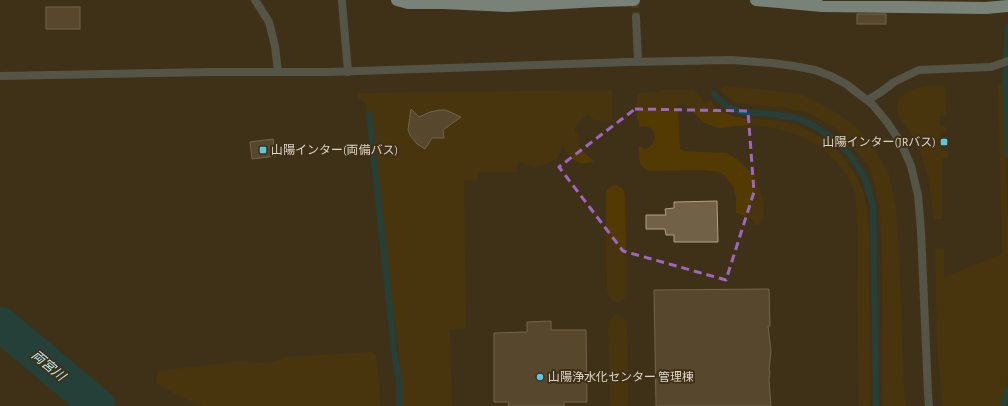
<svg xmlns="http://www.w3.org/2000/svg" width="1008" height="406" font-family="'Alegreya Sans','Noto Sans JP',sans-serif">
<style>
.green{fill:#533a03}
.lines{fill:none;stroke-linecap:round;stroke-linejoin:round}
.stream{stroke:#045261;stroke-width:6}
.river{stroke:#045261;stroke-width:35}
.building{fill:#716247;stroke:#b1a185}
.minor-tunnel{stroke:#574a32;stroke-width:8;stroke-dasharray:8 4;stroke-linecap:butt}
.minor{stroke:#6e7e82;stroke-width:8}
.tertiary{stroke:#6e7e82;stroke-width:8}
.motorway{stroke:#bee5f0;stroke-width:12}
.marked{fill:none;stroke:#9d67c1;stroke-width:3;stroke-dasharray:8 5;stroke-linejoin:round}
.poi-dot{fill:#59c8e4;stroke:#3f3118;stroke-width:1.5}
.labels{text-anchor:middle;stroke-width:4;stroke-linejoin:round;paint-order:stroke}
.poi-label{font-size:12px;fill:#ddd5c6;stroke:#3f3118;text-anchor:start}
.water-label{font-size:13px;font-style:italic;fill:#b7eefd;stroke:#3f3118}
</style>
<rect width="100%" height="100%" fill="#3f3118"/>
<g class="green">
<polygon points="998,83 1002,83 1008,220 1008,380 1001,406 943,406 937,348 935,248 944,249 944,277 1002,254"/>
<path d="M935,85L945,86L946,116H940V126L946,127V132L940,133L941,150L948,151V158L942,159V219H934C931,193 928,167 916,143C914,139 911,134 908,130C903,122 894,113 898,102C903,89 923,86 935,85Z"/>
<polygon points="726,86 801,94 829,108 857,127 872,146 888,171 896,207 899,255 904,389 906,406 883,406 882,389 883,283 880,212 876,188 868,165 837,129 807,112 780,107 750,105 736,103 726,96 720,90"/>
<path d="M612,90V121L594,120L589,115C581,118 577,123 574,131L579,136L578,143L580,148L594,162C590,162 585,164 581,163C572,161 566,153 563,145L557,158L547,164L534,167L520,162L517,165V172H479L477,181L464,180L466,328L450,330L452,406H402L401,379L398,347L377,193L366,104L358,98V93Z"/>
<path d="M662,90H694L705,103L710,100C729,122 745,117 771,120C812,124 847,150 862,189C867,202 868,217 869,231L870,406H859L857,297L858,234L855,194L847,175L835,160L823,149L803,137L785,131L765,126L750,125L719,128L704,123L687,105L680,104L678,106L680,149L684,151L726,153L737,159L756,177L764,203L763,218L759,225H755V221L751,220V218L736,213V198L734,188L725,176L719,172L703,170L651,171C637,167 639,159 639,146L646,149C663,141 653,121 639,128V121L637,120V95L639,93L659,92Z"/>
<path d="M613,185C622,185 625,190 625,198L627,295L624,299L619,303C610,301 608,297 607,289L606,194L607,190Z"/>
<path d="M615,315C622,315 623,317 627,322L628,402L627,406H611L610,403L608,324L609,320Z"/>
<polygon points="372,352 376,355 379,381 380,406 202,406 181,397 156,383 158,371 241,361 262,363 277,361 284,357"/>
</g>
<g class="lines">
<g class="stream">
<polyline points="1008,27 1005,82 1008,155"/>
<polyline points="714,94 727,107 743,112 772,114 797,118 816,127 834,139 851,156 865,178 873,206 876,406"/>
<polyline points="369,114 395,358 399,380 399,406"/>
<polyline points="1003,406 1008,389"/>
</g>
<polyline class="river" points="0,324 98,406"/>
</g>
<g class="building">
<rect x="46" y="7" width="34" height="22"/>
<rect x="857" y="14" width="29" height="10"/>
<polygon points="411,109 419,117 430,112 440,110 446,110 461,117 443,130 444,138 432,138 425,149 417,144 410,135 408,130"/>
<polygon points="273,139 276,156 252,159 250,142"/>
<polygon points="717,201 718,242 674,242 674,235 666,235 665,229 646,229 646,215 666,215 665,209 674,208 674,202"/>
<polygon points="769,289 770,326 768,326 771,351 769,371 770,371 769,379 771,406 656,406 654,290"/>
<polygon points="551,321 551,330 586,330 587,402 564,402 564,406 508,406 509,402 494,402 494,333 527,332 527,322"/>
</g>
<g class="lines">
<polyline class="minor-tunnel" points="635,0 636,17"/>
<g class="minor">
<polyline points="255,0 269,22 275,46 278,72"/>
<polyline points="342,2 348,72"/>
<polyline points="636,17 638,62"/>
</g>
<g class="tertiary">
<polyline points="0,76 208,72 327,72 628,62 732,60 772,63 794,66 815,70 831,76 846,84 872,104 887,122 901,143 911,166 918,195 921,231 928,393 929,406"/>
<polyline points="868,100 881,92 894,82 919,70 991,67 1008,61"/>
</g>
<g class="motorway">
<polyline points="397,0 408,3 444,3 508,6 599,1 634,0"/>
<polyline points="756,0 822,6 986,8 1008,6"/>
</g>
</g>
<path d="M0 0H1008V406H0ZM635,109L748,111L754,192L726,280L623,251L559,167Z" fill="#3f3118" fill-opacity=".55" fill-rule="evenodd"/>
<path class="marked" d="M635,109L748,111L754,192L726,280L623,251L559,167Z"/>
<g class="poi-dot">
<rect x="940" y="138" width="8" height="8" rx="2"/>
<rect x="259" y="146" width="8" height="8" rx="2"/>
<circle cx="540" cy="377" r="4"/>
</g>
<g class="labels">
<g class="poi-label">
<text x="936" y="146" text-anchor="end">山陽インター(JRバス)</text>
<text x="271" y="154">山陽インター(両備バス)</text>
<text x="548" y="381">山陽浄水化センター 管理棟</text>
</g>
<g class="water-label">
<text transform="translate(49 365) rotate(40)" y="5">両宮川</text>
</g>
</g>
</svg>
